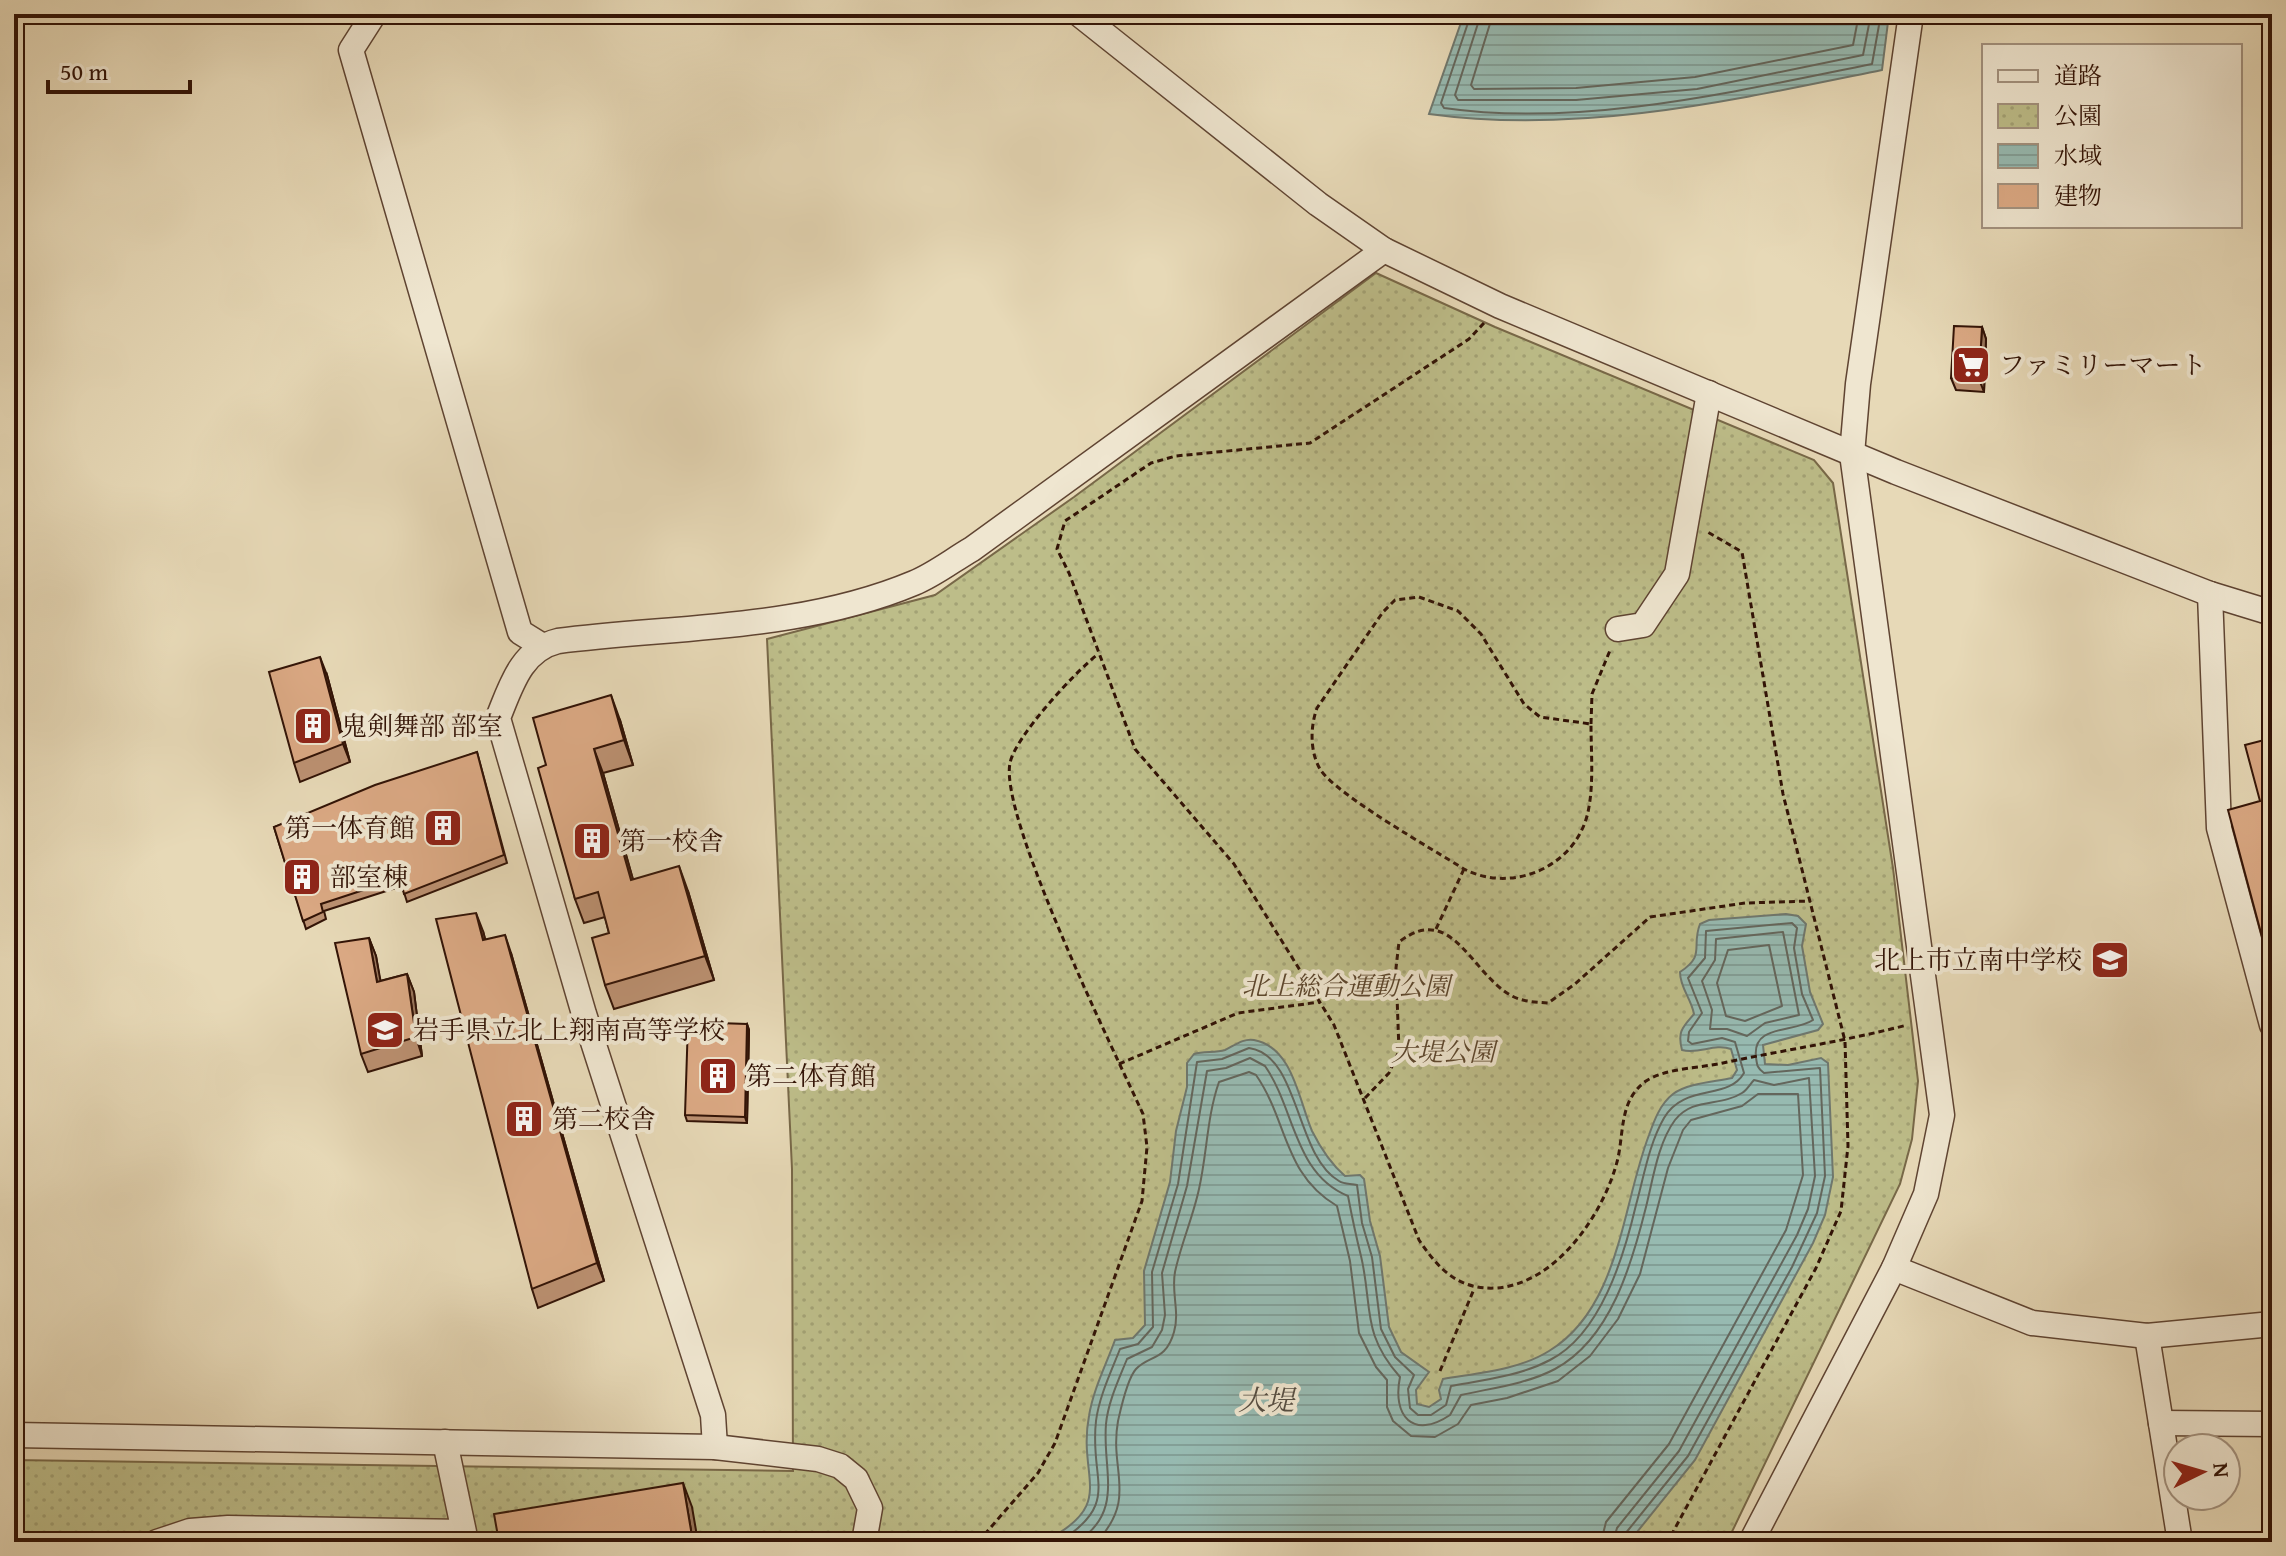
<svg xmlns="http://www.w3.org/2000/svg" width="2286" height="1556" font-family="'Gentium Book Plus','Noto Serif JP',serif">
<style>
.park{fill:url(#park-dots);stroke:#786848;stroke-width:2}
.water{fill:url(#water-rules);stroke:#6f776d;stroke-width:2}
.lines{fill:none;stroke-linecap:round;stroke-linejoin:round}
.shore{stroke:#64665c;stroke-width:2}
.minor-casing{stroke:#5f4432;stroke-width:27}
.path{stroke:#321306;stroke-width:3;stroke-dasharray:6 4;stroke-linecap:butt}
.minor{stroke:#efe6d0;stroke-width:24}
.wall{fill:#bc9172;stroke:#321306;stroke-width:2}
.shaded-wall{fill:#99765c;stroke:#321306;stroke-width:2}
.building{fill:#dba984;stroke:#321306;stroke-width:2}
.labels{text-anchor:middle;stroke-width:8;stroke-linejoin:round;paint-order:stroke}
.poi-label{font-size:26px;fill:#321306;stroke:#efe6d0;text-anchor:start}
.park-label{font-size:26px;font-style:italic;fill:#5c462d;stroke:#efe6d0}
.water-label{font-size:28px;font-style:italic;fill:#554d42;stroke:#efe6d0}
</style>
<defs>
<pattern id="park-dots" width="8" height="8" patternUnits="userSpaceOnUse" patternTransform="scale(2)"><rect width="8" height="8" fill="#bdbd89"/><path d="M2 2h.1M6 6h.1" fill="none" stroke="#a3a275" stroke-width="1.8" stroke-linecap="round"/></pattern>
<pattern id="water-rules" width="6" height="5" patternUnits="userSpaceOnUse" patternTransform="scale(2)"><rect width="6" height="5" fill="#97bab1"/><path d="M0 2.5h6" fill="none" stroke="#839f97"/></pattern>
</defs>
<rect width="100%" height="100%" fill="#e7d9b7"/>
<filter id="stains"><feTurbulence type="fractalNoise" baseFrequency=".0025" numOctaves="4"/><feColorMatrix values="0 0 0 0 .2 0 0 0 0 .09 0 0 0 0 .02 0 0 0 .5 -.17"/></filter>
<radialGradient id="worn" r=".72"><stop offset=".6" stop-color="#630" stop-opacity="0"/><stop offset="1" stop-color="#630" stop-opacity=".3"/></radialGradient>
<polygon class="park" points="1376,273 1495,327 1814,460 1833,483 1893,868 1918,1081 1912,1139 1900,1184 1727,1542 14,1542 14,1460 793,1471 792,1169 767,639 935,595 1074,497"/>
<g class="water">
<path d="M1464,14H1889L1882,70C1734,100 1581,135 1429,114Z"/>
<path d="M1786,914L1798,916L1806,924L1802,946L1810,992L1823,1024L1818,1030L1763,1045L1765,1064L1788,1065L1821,1058L1828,1063L1833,1177L1825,1215L1813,1243L1695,1460L1629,1542H1043C1119,1504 1077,1479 1089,1416C1093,1390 1106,1365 1115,1340L1133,1338L1145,1325L1144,1271L1170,1182L1176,1131L1187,1087V1063L1194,1054C1204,1051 1215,1053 1225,1050C1234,1046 1243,1038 1254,1040C1293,1047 1299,1101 1312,1131C1320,1147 1331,1164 1345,1176L1360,1175L1364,1179L1370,1221L1380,1256L1389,1327L1401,1352L1429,1372L1416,1390L1417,1404L1429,1407L1441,1399L1439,1390L1443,1379C1477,1373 1519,1370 1549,1351C1620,1308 1622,1205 1649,1135C1654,1121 1660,1104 1673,1094C1688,1083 1714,1082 1732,1078L1737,1070L1731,1049C1714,1043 1698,1055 1682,1050C1677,1031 1683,1027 1694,1014C1691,998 1680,988 1680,972C1706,955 1691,947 1700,924L1709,920Z"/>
</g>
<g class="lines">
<g class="shore">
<path d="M1471,14L1441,103L1444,108C1582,128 1737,91 1872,64L1881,14"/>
<polyline points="1481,14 1455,95 1458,100 1576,100 1697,89 1863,55 1871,14"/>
<polyline points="1493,14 1471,85 1474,89 1576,88 1695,77 1853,45 1859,14"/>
<polygon points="1783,932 1799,1015 1765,1023 1747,1036 1727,1029 1710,1029 1712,1010 1702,981 1715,960 1716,939"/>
<polygon points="1769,945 1782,1006 1745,1021 1726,1016 1717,983 1728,950"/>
<path d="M1059,1542C1122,1502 1089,1481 1096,1421C1099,1397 1111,1372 1120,1349L1138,1344L1153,1327L1152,1272L1178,1184L1197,1062L1222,1059L1249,1048C1300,1055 1295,1156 1339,1181C1345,1185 1351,1183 1357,1185L1362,1223L1372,1257L1381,1329L1395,1357L1414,1375L1408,1389L1410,1408L1418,1415H1431L1446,1405L1451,1386C1484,1380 1520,1376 1550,1360C1601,1334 1624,1256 1636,1205C1644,1176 1649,1144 1664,1118C1684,1083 1728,1101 1744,1073L1735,1042L1722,1038L1692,1044L1688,1041L1689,1032L1702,1013L1688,978L1705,958L1706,931L1792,923L1797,928L1794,948L1802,994L1813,1020C1794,1033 1752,1024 1756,1057C1757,1065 1757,1068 1764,1073L1820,1068L1825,1176L1817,1213L1792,1267L1688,1456L1625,1534L1623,1542"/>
<path d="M1077,1542C1125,1511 1102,1470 1106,1424C1108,1402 1119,1379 1127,1359L1152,1347L1162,1330L1165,1315L1162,1273L1187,1186L1207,1071L1226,1068L1250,1058L1265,1066C1295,1109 1294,1174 1348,1196C1352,1217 1356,1236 1361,1256C1373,1307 1361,1333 1400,1377C1392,1416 1413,1440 1450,1415L1461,1395C1492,1388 1527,1384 1555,1369C1611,1339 1632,1263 1646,1207C1653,1179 1658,1143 1675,1120C1693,1097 1720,1107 1742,1093C1747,1090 1750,1084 1754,1080L1774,1085L1809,1078L1815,1176L1808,1209L1797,1235L1679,1451L1617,1528L1613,1542"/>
<path d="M1097,1542C1138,1496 1109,1472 1118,1421C1121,1408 1127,1379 1136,1369C1149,1355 1166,1361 1174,1332C1180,1312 1171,1292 1175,1272C1181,1244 1193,1217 1199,1189C1207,1154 1207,1116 1219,1082L1249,1072L1256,1075C1288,1121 1283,1174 1337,1206L1350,1261L1359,1333L1376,1367L1387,1380V1407L1393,1421L1411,1436L1435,1437L1458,1424L1471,1405L1507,1398L1558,1381L1590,1356L1618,1319L1640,1274L1668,1168L1683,1130L1691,1120L1742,1106L1758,1094H1798L1803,1175L1786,1230L1669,1444L1606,1522L1601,1542"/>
</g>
<g class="minor-casing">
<g id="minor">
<polyline points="374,14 351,50 520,632 541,645"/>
<polyline points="1079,14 1318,204 1384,250 1500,306 1896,472 2210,594 2272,613"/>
<polyline points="2210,594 2219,828 2272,1025"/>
<polyline points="1618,629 1643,625 1677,574 1709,393"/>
<polyline points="1894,1268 2032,1323 2147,1336 2272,1324"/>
<polyline points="2147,1336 2180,1542"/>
<polyline points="2161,1423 2272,1424"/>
<polyline points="14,1435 715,1447 818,1459 840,1466 856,1479 870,1508 864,1542"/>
<path d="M715,1447L713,1415L584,1014L498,718C511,686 521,650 558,641C677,626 802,630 914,583C934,575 953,560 972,549L1384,250"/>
<polyline points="157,1542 190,1531 228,1528 464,1532 445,1442"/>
<polyline points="1751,1542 1894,1268 1926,1194 1942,1115 1852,454 1858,384 1911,14"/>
</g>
</g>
<g class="path">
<path d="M1484,323L1469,339L1310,443L1176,456L1151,463L1065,521L1057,549L1069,573L1135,749L1234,864L1334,1025L1419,1240C1439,1270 1459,1290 1496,1288C1557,1284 1605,1212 1618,1158C1624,1129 1620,1100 1646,1081C1666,1068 1700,1068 1723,1063C1784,1050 1846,1041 1907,1025"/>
<path d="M1419,597L1458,611L1481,634L1524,704L1540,717L1591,724C1591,753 1594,784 1588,812C1576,867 1512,894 1464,869C1434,850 1335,794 1320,769C1310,752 1310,727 1317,708L1383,612L1395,600Z"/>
<polyline points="1591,724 1592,694 1611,648"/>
<polyline points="1436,929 1464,869"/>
<polyline points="1119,1064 1238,1013 1320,1002"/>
<path d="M1365,1098L1389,1073L1399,1051L1396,968L1399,942C1452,901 1471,974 1512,996C1523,1002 1536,1002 1548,1003L1575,984L1650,917L1745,903L1811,901"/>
<polyline points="1440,1371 1474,1289"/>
<polyline points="1673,1532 1696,1542"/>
<path d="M978,1542L1038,1473L1055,1443L1142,1201L1147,1147L1143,1114C1115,1053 999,817 1010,763C1015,737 1075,672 1097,655"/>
<polyline points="1663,1542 1673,1532 1816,1268 1841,1211 1848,1146 1845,1041 1783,794 1742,552 1706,531"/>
</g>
<use href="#minor" class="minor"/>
</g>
<g class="wall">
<polygon points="1982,327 1986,339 1984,392 1956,390 1951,378"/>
<polygon points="327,675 350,762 300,782 294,763"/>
<polygon points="620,720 633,765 603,773 633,880 688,891 714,980 614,1009 605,985 609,933 605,917 584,923 575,899 546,765"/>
<polygon points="477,752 507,863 407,902 402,886 324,911 326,919 306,929 274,827"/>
<polygon points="483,931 485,939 511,953 604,1281 538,1308 532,1289"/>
<polygon points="369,938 376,956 380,981 407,974 414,992 422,1056 368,1072 361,1054"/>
<polygon points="747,1024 749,1030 747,1123 687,1121 685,1115"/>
</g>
<g class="shaded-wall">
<polygon points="1982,327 1986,339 1984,392 1979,379"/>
<polygon points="320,657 327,675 350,762 343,744"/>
<polygon points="611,695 620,720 633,765 624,740"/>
<polygon points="594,749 603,773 640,904 631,880"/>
<polygon points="679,866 688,891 714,980 705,956"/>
<polygon points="476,913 483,931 490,958 483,940"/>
<polygon points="505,935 511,953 604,1281 597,1263"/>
<polygon points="369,938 376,956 384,1000 377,982"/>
<polygon points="407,974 414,992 422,1056 416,1037"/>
<polygon points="747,1024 749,1030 747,1123 745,1117"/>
<polygon points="683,1483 692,1507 698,1542 693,1542"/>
</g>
<g class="building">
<polygon points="1954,326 1982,327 1979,379 1951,378"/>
<polygon points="320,657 343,744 294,763 269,672"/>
<polygon points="611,695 624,740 594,749 631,880 679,866 705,956 605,985 592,938 609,933 598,892 575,899 538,768 546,765 533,718"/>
<polygon points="2272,738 2272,974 2228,810 2260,801 2245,745"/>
<polygon points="477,752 504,855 404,894 400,878 321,904 323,912 303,921 274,827 375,785"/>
<polygon points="476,913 483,940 505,935 597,1263 532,1289 436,919"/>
<polygon points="369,938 377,982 407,974 416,1037 361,1054 335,943"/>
<polygon points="688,1022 747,1024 745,1117 685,1115"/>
<polygon points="683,1483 693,1542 499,1542 494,1514"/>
</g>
<defs>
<g id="supermarket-square" transform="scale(2)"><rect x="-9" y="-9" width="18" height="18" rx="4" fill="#8f2418" stroke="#efe6d0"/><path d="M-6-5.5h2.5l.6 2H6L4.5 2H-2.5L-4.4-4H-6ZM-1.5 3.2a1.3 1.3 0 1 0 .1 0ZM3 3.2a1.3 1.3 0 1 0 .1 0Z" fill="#fff"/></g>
<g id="building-square" transform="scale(2)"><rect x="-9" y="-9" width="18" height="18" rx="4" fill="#8f2418" stroke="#efe6d0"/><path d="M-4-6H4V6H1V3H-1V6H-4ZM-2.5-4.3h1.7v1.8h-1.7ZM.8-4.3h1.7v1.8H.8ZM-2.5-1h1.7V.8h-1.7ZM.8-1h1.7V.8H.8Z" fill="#fff"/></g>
<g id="school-square" transform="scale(2)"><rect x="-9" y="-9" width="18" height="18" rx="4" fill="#8f2418" stroke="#efe6d0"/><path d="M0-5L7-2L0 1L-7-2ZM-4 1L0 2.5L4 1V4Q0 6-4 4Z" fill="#fff"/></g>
</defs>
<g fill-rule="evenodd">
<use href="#supermarket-square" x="1971" y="365"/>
<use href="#building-square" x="313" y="726"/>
<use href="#building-square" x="443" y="828"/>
<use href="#building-square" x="592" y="841"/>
<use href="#building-square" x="302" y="877"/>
<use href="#school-square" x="2110" y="960"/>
<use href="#school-square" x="385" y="1030"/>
<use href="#building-square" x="718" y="1076"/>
<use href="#building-square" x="524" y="1119"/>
</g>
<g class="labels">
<g class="poi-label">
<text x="1999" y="374">ファミリーマート</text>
<text x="341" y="735">鬼剣舞部 部室</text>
<text x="415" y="837" text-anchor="end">第一体育館</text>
<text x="620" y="850">第一校舎</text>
<text x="330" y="886">部室棟</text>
<text x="2082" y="969" text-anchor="end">北上市立南中学校</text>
<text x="413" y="1039">岩手県立北上翔南高等学校</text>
<text x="746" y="1085">第二体育館</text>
<text x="552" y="1128">第二校舎</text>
</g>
<g class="park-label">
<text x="1346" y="995">北上総合運動公園</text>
<text x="1443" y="1061">大堤公園</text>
</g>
<g class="water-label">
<text x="1266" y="1410">大堤</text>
</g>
</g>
<rect width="2286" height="1556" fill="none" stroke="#e7d9b7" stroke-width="48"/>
<rect x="16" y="16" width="2254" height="1524" fill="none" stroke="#321306" stroke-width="4"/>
<rect x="24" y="24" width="2238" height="1508" fill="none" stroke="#321306" stroke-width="2"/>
<rect x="1982" y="44" width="260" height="184" fill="#efe6d0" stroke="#a3927f" stroke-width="2"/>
<rect x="1998" y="70" width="40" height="12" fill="#efe6d0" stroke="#a3927f" stroke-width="2"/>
<text x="2054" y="84" font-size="24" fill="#321306">道路</text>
<rect x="1998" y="104" width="40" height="24" fill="url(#park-dots)" stroke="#a3927f" stroke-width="2"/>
<text x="2054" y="124" font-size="24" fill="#321306">公園</text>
<rect x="1998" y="144" width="40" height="24" fill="url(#water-rules)" stroke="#a3927f" stroke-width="2"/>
<text x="2054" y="164" font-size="24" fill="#321306">水域</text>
<rect x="1998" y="184" width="40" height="24" fill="#dba984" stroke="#a3927f" stroke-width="2"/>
<text x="2054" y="204" font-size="24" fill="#321306">建物</text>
<g transform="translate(2202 1472) rotate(85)"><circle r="38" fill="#efe6d0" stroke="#a3927f" stroke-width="2"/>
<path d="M0-6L14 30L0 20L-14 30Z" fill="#8f2418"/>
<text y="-12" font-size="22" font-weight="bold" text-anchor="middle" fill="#321306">N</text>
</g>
<path d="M48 80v12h142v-12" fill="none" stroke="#321306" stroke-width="4"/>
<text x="60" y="80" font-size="24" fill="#321306" stroke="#efe6d0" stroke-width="6" paint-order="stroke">50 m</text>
<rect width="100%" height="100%" filter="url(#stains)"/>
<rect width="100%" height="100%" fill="url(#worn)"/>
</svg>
